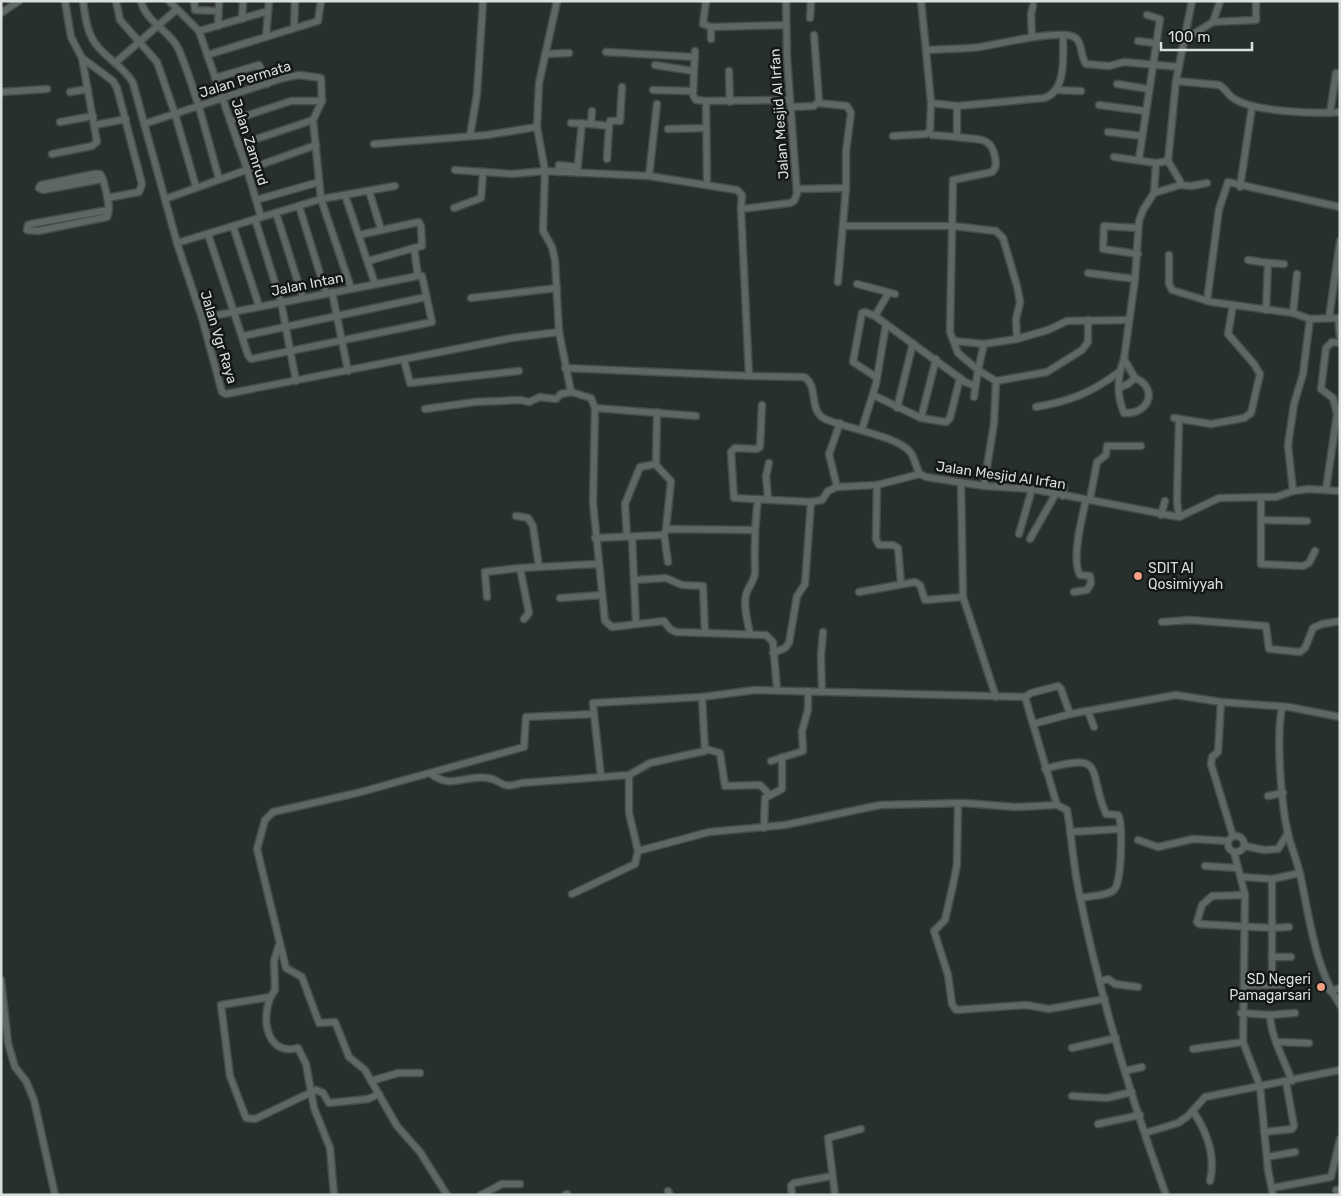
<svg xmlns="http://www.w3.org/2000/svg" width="1341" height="1196" font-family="Rubik,sans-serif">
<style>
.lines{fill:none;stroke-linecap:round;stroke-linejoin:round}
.street-casing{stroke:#454c4b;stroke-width:9}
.street{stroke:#5e6765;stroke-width:6}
.poi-dot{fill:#f39f83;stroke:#131716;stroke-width:2}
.labels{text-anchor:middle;stroke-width:5;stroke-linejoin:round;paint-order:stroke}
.street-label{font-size:14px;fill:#dadfde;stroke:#131716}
.poi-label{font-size:14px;fill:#dadfde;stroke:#131716;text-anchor:start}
</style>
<rect width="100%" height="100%" fill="#28302e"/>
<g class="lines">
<g class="street-casing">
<g id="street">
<path d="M83,1C85,14 86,28 93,40C103,57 124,66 133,83L177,243L202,318L222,392L226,394L512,338L559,332"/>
<polyline points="116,1 120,20 157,62 175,114 196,187"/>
<path d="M141,1C146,23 171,31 179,50C196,91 207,136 219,179"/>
<polyline points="169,1 199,31 247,169 261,217"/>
<polyline points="194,1 195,10 218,11"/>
<polyline points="557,1 539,83 537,127 545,171 543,231 552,247 555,260 559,332 571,392 591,398 595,408 593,503 605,621 612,627 664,621 670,629 676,632 766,635 773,642 777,690"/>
<polyline points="706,1 703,24 711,27"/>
<path d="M786,1L787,58L797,194L794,201L790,203L741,209L749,376L804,377C819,385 808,411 825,419C844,428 899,436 911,453C915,459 916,468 920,474L926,477L984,486L1032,489L1179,517L1219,498L1276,497L1293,491L1309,489L1340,491"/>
<path d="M921,1L926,50C944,49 962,49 980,47C998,44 1060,29 1074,37C1083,41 1080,57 1086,64L1109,66L1124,62L1179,67"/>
<polyline points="1,13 19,1"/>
<polyline points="810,18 811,1"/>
<polyline points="242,19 243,1"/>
<polyline points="1213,22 1256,20 1256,1"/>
<polyline points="218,26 219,1"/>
<polyline points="294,27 295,1"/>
<polyline points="199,31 268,11"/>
<polyline points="266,37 269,1"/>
<polyline points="1032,37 1031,14 1033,6"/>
<polyline points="711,39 711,27 786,25"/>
<polyline points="1185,39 1213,22 1220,1"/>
<polyline points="1138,41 1155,43"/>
<path d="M926,50L931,103L957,106L1044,98C1067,91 1063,56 1063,36"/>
<polyline points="695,51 693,95 696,100 706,101 707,184"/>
<polyline points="606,52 695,57"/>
<polyline points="545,54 569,53"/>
<polyline points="207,55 318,21 321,1"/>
<polyline points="82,58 113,81 117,88 142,184 139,192 107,198"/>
<polyline points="115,63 176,10"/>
<polyline points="655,65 693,71"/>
<polyline points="729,71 730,102"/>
<polyline points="215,78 259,65 267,84"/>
<path d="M1176,81L1219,85C1225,88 1228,95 1233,98C1253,112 1315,114 1340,112"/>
<polyline points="1117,84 1149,89"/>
<polyline points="653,90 693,91"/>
<polyline points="1056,90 1081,91"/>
<polyline points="1,92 47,89"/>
<polyline points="70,92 88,89"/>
<polyline points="706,101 790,100"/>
<polyline points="818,103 847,106 851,113 846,151 846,188"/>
<polyline points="1099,105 1145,111"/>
<path d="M957,106V137C976,140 991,135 995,157C996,163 997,167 992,172L953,180L950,332L958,353L978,370L984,344L1017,339L1048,330L1067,321L1129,320"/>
<polyline points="791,107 814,106 819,101 814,35"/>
<polyline points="1330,113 1336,73"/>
<polyline points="230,121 291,101 322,101"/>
<polyline points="60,122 93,116"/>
<polyline points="571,123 591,124 592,111"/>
<polyline points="144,124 283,78 299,75 321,78 322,101 313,120 321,199 351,288"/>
<polyline points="591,124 609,126 607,159"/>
<polyline points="95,125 126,119"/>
<polyline points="609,126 610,121 620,121 622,87"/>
<polyline points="668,129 705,128"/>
<polyline points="1108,132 1142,136"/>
<polyline points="932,135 957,137"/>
<polyline points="470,136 477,94 483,1"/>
<polyline points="893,136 926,134 930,131 931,103"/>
<polyline points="374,144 487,135 537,127"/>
<polyline points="238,145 313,120"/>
<polyline points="52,154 92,146 97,142 82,58 71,37 65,1"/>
<polyline points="1114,157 1156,163 1168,161 1176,81 1192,1"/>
<polyline points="1139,159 1160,19 1147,15"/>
<polyline points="455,170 512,174 545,171 649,176 737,190 742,195 741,209"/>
<polyline points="558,172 559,165 577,167"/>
<polyline points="577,173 582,123"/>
<polyline points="649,176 657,104"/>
<path d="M103,179L100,174H94L41,185L39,188L43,190L103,179C105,189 112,208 107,217L38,231L27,230L28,225L31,224L108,210"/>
<polyline points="1180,185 1191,186 1207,183"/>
<polyline points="1240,187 1252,107"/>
<polyline points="797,189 846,188 838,282"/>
<polyline points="369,191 381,229"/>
<polyline points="1154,193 1180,185 1180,181 1168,161"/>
<polyline points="345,195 375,284"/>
<polyline points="165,199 316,145"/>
<polyline points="256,200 319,182"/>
<polyline points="299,206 326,293"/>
<polyline points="454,208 481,198 483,172"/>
<polyline points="276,213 303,298"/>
<polyline points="255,219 281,302 296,381"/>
<polyline points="233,226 259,306"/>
<polyline points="844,226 953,226 996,231 1003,238 1017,286 1020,302 1016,319 1017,339"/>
<polyline points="208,234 248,355 251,359 432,322 422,276 418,276"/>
<polyline points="359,235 419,222 421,226 422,246 414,248"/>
<polyline points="177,243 321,199 395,186"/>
<polyline points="1138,254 1103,249 1104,226 1138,228"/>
<polyline points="1169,255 1169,284 1172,290 1211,302 1293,313 1310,319"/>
<polyline points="1248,260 1268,263 1266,310"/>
<polyline points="368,261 414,248 418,276"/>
<polyline points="1268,263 1284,264"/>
<polyline points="1088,273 1135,279"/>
<polyline points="857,284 895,294"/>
<polyline points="332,292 348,371"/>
<polyline points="471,298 557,288"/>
<polyline points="1207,301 1219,209 1228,182 1340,207"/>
<polyline points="1293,313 1297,274"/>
<polyline points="875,316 888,294"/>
<polyline points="202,318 418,276"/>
<polyline points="1329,318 1340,241"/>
<polyline points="243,336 426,297"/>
<polyline points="954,341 984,344"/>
<polyline points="404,360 410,383 519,371"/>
<polyline points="565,368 749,376"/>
<polyline points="876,377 853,362 862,313 865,312 875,316 965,382 975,386"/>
<path d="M1135,378C1159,388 1149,415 1124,413C1117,396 1117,377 1124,359L1135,279L1139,221L1143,210L1154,193L1156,163"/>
<polyline points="1119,388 1128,384 1135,378 1124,359"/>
<polyline points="873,395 921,418 946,422 950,418 960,378"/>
<polyline points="974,397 978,370 996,381"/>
<polyline points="762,405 760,447 757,449 735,448 731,452 734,498 811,502"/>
<path d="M1036,407C1070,401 1091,393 1119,372"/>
<polyline points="595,408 696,416"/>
<polyline points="897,408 913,343"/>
<polyline points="425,409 475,402 521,400 529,402 540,397 556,399 561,394 571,392"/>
<polyline points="921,418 936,359"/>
<polyline points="1174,418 1211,424 1244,418 1251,413 1260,374 1254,364 1228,334 1233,305"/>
<polyline points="1179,419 1177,501 1179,517"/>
<polyline points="862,429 876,384 886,324"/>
<polyline points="656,465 671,481 666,529"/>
<polyline points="961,483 963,597 996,697"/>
<polyline points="877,485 876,539 879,545 893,545 898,548 901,584"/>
<polyline points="984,486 994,423 996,381 1047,372 1082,350 1088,342 1088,320"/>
<polyline points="837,487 829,454 840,423"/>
<polyline points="1326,490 1337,414 1333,398 1321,389 1326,348 1332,342 1340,343"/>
<polyline points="1293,491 1288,445 1294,404 1303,374 1310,319 1338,318 1340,337"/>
<polyline points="1063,496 1064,486"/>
<polyline points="1261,497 1261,564 1303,566 1309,563 1315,551"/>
<polyline points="768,499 766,476 769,463"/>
<polyline points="1090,499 1097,462 1106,455 1107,446 1141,446"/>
<polyline points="1161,515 1165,501"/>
<polyline points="516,516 528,518 533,526 539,567"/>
<polyline points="1261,520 1307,521"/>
<polyline points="664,534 668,562"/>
<polyline points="1019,534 1032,489"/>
<polyline points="627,537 625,504 640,467 656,464 657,412"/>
<polyline points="632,537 636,624"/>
<polyline points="595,538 663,535 667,529 754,530"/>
<polyline points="1030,539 1055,495"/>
<polyline points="634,580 666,578 682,585 703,586 705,633"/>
<polyline points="859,592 915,582 920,585 925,600 963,597"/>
<path d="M1074,592L1087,590L1091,583L1090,576L1080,575C1071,560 1082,517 1086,500"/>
<polyline points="487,597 485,572 520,568"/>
<polyline points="560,598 602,595"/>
<polyline points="524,619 529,613 520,568 597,564"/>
<polyline points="1162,622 1190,620 1266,626 1269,649 1300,652 1305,648 1313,628 1322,624 1340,621"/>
<path d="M750,634C748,622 743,607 746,595C748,586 756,580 755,570C754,546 755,523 758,499"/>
<polyline points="773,653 785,648 789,643 797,596 805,584 811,502 822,500 828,491 837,487 877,485 920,474"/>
<polyline points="822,692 821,656 823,632"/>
<polyline points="1025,697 1031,693 1058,686 1061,689 1070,714"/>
<polyline points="1221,702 1218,752 1212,757 1211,764 1233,836"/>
<path d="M1282,707C1276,738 1281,803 1288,834C1291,847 1297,860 1300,874C1310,919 1314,965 1340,1005"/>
<polyline points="1088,711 1094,727"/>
<polyline points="594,714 601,777"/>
<path d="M1033,724L1057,805L1067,810C1072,837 1073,865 1079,892C1099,993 1131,1098 1166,1195"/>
<polyline points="706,749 720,753 725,786 760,785 770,795"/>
<polyline points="771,761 803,751 802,731 808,710 808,691"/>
<path d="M1045,769C1108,751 1087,771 1106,814L1118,815C1123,821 1122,883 1114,890C1107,896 1089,896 1080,898"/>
<path d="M431,774C452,790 466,774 488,778C503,780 499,790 521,783L629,775L650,763L705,751L702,697"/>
<polyline points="1268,796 1283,793"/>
<polyline points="958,803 957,864 953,885 945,920 934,931 948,975 952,1004 956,1010 1026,1005 1049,1009 1105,999"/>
<polyline points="764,828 765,798 782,789 782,757"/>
<polyline points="1070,832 1121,829"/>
<circle cx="1236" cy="844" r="8"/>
<polyline points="1138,840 1158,847 1193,839 1228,841"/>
<polyline points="1245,846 1264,850 1278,849 1288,833"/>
<polyline points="638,851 709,832 785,825 880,805 964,803 1015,807 1057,805"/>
<polyline points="1234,852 1245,895 1243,1042 1260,1086 1268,1170 1273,1195"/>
<polyline points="1205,866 1238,868"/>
<polyline points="1242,877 1272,879 1300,873"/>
<polyline points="1272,879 1272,984"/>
<polyline points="572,894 635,864 638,851 629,813 629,775"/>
<polyline points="1245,895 1212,896 1202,905 1197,922 1199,924 1272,928 1289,927"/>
<path d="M279,945L274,961L275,990C259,1011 264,1057 298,1048L306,1064L314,1108L330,1148L334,1195"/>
<polyline points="1272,957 1291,957"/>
<polyline points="1,980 8,1043 15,1067 26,1081 34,1100 55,1195"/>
<polyline points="1101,981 1108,979 1115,984 1138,987"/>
<polyline points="1244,986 1291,984"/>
<polyline points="1330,991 1340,988"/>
<polyline points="270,997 221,1005 230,1076 246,1118 255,1119 316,1090 323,1093 329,1103 368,1099 379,1094"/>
<polyline points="1241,1013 1270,1015 1295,1013"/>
<path d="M1270,1015C1271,1038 1284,1059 1292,1081"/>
<polyline points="1276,1042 1309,1043"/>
<polyline points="1072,1048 1116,1038"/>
<polyline points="1193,1049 1243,1042"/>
<polyline points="1125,1071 1142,1067"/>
<polyline points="371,1081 398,1073 420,1073"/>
<polyline points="1072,1096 1107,1098 1132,1092"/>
<path d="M1193,1111C1207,1132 1216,1156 1210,1181"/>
<polyline points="1098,1124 1140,1115"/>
<polyline points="1264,1132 1292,1129 1294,1126 1286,1082"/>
<polyline points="1145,1133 1178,1123 1188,1116 1205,1097 1340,1070"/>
<polyline points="1267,1157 1295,1152"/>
<polyline points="1272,1188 1331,1177 1340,1139"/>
<polyline points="1336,1190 1340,1190"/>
<polyline points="668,1191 670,1195"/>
<polyline points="447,1195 420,1152 397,1126 365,1070 349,1057 335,1022 319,1023 302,977 286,968 257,849 265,820 273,812 357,793 524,747 526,717 594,714 593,703 702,697 755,690 1025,697 1033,724 1070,714 1176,695 1221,702 1289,707 1340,717"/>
<polyline points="481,1195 502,1184 520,1184"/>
<polyline points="565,1195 567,1194"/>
<polyline points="792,1195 791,1186 794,1183 832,1176"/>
<polyline points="835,1195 828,1138 861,1129"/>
</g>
</g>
<use href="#street" class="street"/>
</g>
<g class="poi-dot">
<circle cx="1138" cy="576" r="5"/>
<circle cx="1321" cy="987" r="5"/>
</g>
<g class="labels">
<g class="street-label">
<text transform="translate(245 79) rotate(-17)" y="5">Jalan Permata</text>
<text transform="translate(779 114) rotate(-94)" y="5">Jalan Mesjid Al Irfan</text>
<text transform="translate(250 142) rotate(72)" y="5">Jalan Zamrud</text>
<text transform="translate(307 284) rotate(-11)" y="5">Jalan Intan</text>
<text transform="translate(219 337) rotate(73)" y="5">Jalan Vgr Raya</text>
<text transform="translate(1001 475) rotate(8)" y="5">Jalan Mesjid Al Irfan</text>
</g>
<g class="poi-label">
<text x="1148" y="573">SDIT Al<tspan x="1148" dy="16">Qosimiyyah</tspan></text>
<text x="1311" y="984" text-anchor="end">SD Negeri<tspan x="1311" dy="16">Pamagarsari</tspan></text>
</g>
</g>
<rect width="1341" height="1196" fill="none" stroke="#dadfde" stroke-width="5"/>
<path d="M1161 42v8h91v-8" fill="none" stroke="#dadfde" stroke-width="2.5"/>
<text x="1168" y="42" font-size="15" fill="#dadfde" stroke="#131716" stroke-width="4" paint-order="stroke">100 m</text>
</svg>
